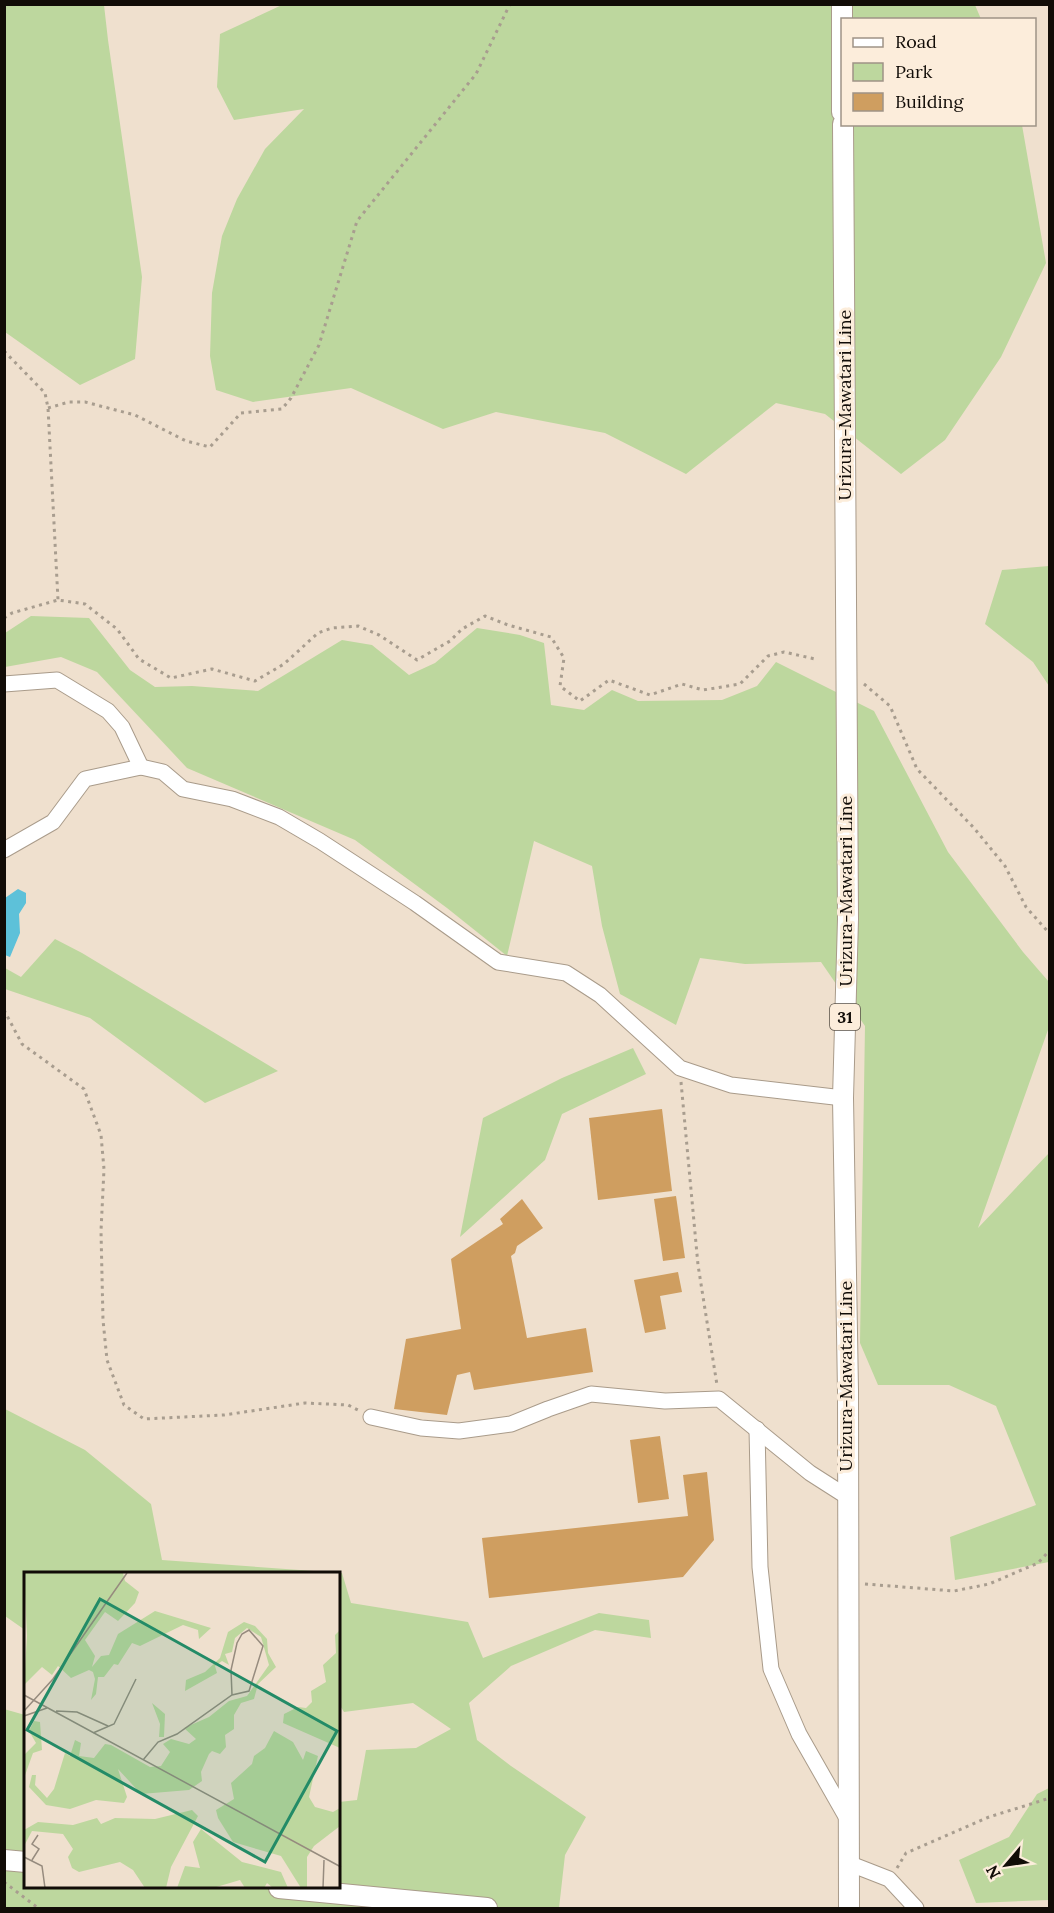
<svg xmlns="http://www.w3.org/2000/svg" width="1054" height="1913" font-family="Lora,serif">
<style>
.green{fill:#bdd79e}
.water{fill:#5dc1d9}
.building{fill:#cf9e60}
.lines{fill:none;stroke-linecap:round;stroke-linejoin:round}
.minor-casing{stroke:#a99b8a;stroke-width:17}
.major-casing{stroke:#a99b8a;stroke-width:22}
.path{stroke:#a89d8f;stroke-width:3;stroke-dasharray:3 4.5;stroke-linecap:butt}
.minor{stroke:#fff;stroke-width:15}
.major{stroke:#fff;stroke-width:20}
.labels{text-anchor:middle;stroke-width:6;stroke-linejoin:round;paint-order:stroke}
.shield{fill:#fceddb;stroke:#585047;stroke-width:1.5}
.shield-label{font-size:16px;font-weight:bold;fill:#110c07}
.street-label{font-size:18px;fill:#110c07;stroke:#fceddb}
.inset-road{fill:none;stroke:#968b7e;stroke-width:1.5}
.view{fill:#238b67;fill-opacity:0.15;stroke:#238b67;stroke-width:3}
.inset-edge{fill:none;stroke:#110c07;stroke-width:3}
</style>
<rect width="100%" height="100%" fill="#efe0ce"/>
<g class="green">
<polygon points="5,4 104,5 108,40 142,277 135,359 80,385 5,332"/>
<polygon points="284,4 975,5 981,19 842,20 842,124 1022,125 1046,263 1001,357 945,440 901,474 825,414 776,403 686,474 605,433 496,412 443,429 351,388 253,402 216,390 210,356 212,293 222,236 237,199 265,149 304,109 234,120 217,87 220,34"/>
<polygon points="1049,566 1050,566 1049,686 1033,662 985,624 1002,570"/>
<polygon points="31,616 89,618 130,670 155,687 192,686 258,691 342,640 372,645 409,675 435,663 477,628 520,635 544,643 551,705 584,710 612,690 638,701 722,700 757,686 776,662 874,711 948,852 1023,952 1049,982 1049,1027 978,1228 1049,1153 1049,1562 955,1580 950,1537 1036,1505 996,1406 949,1385 878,1385 860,1343 865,1026 821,962 745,964 700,958 676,1025 620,994 602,926 592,866 534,841 507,956 447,908 355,840 187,768 97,672 61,657 5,667 5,633"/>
<polygon points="55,939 82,953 278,1071 205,1103 90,1018 5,989 5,968 21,977"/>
<polygon points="633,1048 646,1074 562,1114 545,1160 460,1237 483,1118 562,1078"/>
<polygon points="5,1409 85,1450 151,1504 162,1560 342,1573 351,1603 468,1622 483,1658 599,1613 649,1620 651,1638 595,1630 511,1666 469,1703 477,1740 511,1766 586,1817 565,1855 559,1908 5,1908 4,1709 25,1715 26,1888 339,1888 339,1802 357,1800 366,1750 416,1748 451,1729 413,1703 344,1712 339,1704 339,1574 26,1574 25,1630 5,1616"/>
<polygon points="1049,1788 1049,1900 976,1903 959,1860 1009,1837 1037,1794"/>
</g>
<polygon class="water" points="18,889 26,893 26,903 19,914 20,933 10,957 5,955 5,898"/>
<g class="building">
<polygon points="662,1109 672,1191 598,1200 589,1118"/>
<polygon points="676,1196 685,1258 663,1261 654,1199"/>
<polygon points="522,1199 543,1228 517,1246 515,1253 511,1256 527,1338 586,1328 593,1372 474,1390 470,1372 457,1375 447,1415 394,1409 406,1339 461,1329 451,1259 503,1224 500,1219"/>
<polygon points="678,1272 682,1292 660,1296 666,1329 645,1333 634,1280"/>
<polygon points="660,1436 669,1499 638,1503 630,1440"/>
<polygon points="707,1472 714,1540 683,1577 489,1598 482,1538 688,1516 683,1475"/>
</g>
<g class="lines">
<g class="minor-casing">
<g id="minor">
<polyline points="4,684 57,680 108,711 122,727 141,767"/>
<polyline points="4,850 53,822 85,779 141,767 163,772 183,789 232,799 279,817 320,841 415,903 498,962 566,973 600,995 680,1068 731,1085 843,1098"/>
<polyline points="371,1417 421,1428 459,1431 511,1424 548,1409 591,1394 665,1401 719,1399 810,1473 846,1496"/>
<polyline points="757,1429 760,1567 771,1669 799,1734 848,1820"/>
<polyline points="848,1863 889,1879 916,1908"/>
</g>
</g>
<g class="major-casing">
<g id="major">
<polyline points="842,4 842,112"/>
<polyline points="843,124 848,919 843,1098 848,1391 849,1908"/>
<polyline points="4,1860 26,1862"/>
<polyline points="279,1888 487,1908"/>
</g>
</g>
<g class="path">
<polyline points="4,351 45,393 48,408 58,600"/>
<polyline points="48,408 69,402 85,402 135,415 186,441 210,447 241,413 282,409 291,398 319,345 357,221 476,74 510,4"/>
<polyline points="4,618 12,613 58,600 85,604 117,629 139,659 171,678 212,669 255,681 284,664 318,633 332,628 358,626 379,635 417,660 450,641 462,629 485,616 508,625 551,637 564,658 560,686 580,701 609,680 650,695 682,684 703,690 740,684 768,656 784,652 815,659"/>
<polyline points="864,684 890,706 917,769 974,828 1005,866 1026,907 1050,934"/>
<polyline points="4,1010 22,1044 84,1089 101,1135 104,1169 101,1231 103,1320 107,1360 124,1405 144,1419 224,1415 305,1403 348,1405 360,1411"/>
<polyline points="681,1082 698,1265 717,1385"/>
<polyline points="865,1584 954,1591 989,1584 1038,1563 1050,1550"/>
<polyline points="897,1868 906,1853 989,1817 1050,1798"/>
<polyline points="4,1882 38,1908"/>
</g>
<use href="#minor" class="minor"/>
<use href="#major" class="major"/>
</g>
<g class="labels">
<rect class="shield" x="830" y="1004" width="30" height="26" rx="4.5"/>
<g class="shield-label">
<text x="845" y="1023">31</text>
</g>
<g class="street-label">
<text transform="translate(845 405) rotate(-90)" y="6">Urizura-Mawatari Line</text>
<text transform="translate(846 891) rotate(-90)" y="6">Urizura-Mawatari Line</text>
<text transform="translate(846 1376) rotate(-90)" y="6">Urizura-Mawatari Line</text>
</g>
</g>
<g transform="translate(24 1572)">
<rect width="316" height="316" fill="#efe0ce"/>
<path d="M0,1H99L101,9L115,20L111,31L94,49L81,40L61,68L71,84L68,95L77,84L85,83L94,62L131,39L187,56L175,67L174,58L159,53L116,74L108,71L94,93L90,92L80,105H74L72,122L67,128L71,107L69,100L65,98L47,106L34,94L28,103L18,95L0,113L3,64ZM220,50L231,54L243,67L244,81L252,95L234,112L230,127L217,131L210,143V157L201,163L202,175L196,182L188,179L185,182L177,200L178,209L165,218L117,222L94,197L103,225L100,231L72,228L46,237L22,233L5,215L8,203H12L11,213L23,226L30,217L41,181L46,184L51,168L57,171L55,184L70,186L81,172L87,173L126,195L137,194L146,180L139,172L147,167L165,172L172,167L160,156L185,145L205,129L223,124L245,93L237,65L223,56L211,66L208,80L201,82L205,93L198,89L191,94L193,101L161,119L162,108L181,100L196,86L204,60ZM316,58V176L259,151L260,142L274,135L282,136L288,130L287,119L302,110L299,93L312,81L311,63ZM128,131L141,142L140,165H135L136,152ZM10,149L16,150L18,178L9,181L0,206V183L12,171L5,159ZM250,159L269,170L279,188L282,179L294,184L285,225L291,235L309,240L316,236V254L290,274L283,285V316H277L257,284L209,270L194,246L192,238L210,227L207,211L228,192L230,184L241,176ZM168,238L174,244L147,295L142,316H121L109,298L96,290L55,300L48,296L44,285L49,277L39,262L8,259L0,274V258L14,250L49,253L73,246L77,252L91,246L131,247ZM177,257L218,290L257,300L264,316H249L243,311L240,316H221L216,308L189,316H153L161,294L176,296L169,270Z" fill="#bdd79e"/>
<path class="inset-road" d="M0,123L317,295M0,139L29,107L103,1M32,139L53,140L84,154M0,144L23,136M69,161L90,152L112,107M119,188L134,170L153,162L208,123L225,119L239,74L225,58L218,62L213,71L207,98L208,123M0,285L18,294L21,316M8,288L15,277L8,272L14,263M299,316L300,288"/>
<path class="view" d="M76,27L313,159L241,290L3,158Z"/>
<rect width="316" height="316" class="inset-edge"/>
</g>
<rect width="1054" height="1913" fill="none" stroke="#110c07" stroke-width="12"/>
<rect x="841" y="18" width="195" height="108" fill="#fceddb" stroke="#9e9386" stroke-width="1.5"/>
<rect x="853" y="38" width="30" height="9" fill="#ffffff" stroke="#9e9386" stroke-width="1.5"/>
<text x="895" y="48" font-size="18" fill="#110c07">Road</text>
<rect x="853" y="63" width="30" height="18" fill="#bdd79e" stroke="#9e9386" stroke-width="1.5"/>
<text x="895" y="78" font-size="18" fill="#110c07">Park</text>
<rect x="853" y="93" width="30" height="18" fill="#cf9e60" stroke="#9e9386" stroke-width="1.5"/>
<text x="895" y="108" font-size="18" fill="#110c07">Building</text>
<g transform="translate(1006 1865) rotate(241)" stroke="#fceddb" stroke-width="4.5" paint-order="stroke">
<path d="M0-4.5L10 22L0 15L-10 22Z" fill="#110c07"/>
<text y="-9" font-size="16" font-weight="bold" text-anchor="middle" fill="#110c07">N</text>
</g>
</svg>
